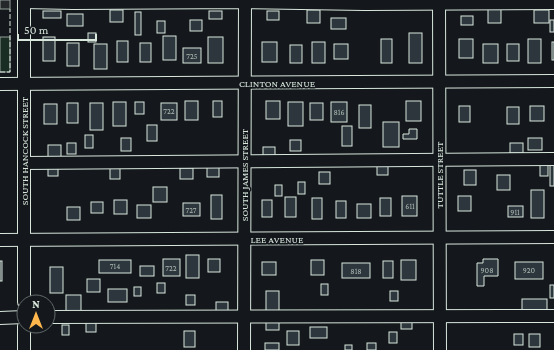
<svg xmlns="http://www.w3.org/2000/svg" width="554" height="350" font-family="'Crimson Pro',serif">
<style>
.green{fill:#1a2d24;stroke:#939e99}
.parking{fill:#24282b;stroke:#939e99}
.building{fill:#2c363c;stroke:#d8e6dc}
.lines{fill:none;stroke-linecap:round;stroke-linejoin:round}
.minor-casing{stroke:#d8e6dc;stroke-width:14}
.minor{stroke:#14181c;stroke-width:12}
.fence{stroke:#d8e6dc;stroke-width:1;stroke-dasharray:5 2;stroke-linecap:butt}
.labels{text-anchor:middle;stroke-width:3;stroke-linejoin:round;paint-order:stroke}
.number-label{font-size:8px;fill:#adbab4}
.street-label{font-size:10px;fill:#d8e6dc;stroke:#14181c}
</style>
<rect width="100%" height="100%" fill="#14181c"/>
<rect class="green" x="0" y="37" width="10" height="35"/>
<rect class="parking" x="0" y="0" width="10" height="9"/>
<g class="building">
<rect x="488" y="9" width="13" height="14"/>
<rect x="110" y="10" width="13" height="12"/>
<rect x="307" y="10" width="13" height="13"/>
<rect x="534" y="10" width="15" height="13"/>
<rect x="43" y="11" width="18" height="7"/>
<rect x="209" y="11" width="13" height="8"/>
<rect x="267" y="11" width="12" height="9"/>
<rect x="135" y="12" width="6" height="23"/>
<rect x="67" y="14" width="16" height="12"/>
<rect x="461" y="16" width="12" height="9"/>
<rect x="331" y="18" width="15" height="11"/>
<rect x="190" y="20" width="12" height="11"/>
<rect x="550" y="20" width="4" height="12"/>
<rect x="157" y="21" width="8" height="12"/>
<rect x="88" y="33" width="8" height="9"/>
<rect x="409" y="33" width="13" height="30"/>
<rect x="163" y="36" width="13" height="24"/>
<rect x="43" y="37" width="12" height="24"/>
<rect x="208" y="37" width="15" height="26"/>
<rect x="381" y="39" width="11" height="24"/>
<rect x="459" y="39" width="14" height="19"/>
<rect x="528" y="39" width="13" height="24"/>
<rect x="117" y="41" width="11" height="21"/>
<rect x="262" y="42" width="15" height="20"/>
<rect x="312" y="42" width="13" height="21"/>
<rect x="552" y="42" width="2" height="18"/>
<rect x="67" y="43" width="12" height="23"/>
<rect x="140" y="43" width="11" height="19"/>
<rect x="94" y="44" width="13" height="25"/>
<rect x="334" y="44" width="14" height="15"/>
<rect x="483" y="44" width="15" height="19"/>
<rect x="507" y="44" width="12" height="17"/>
<rect x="290" y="45" width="12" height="18"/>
<rect x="183" y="48" width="18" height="15"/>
<rect x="185" y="101" width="13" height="19"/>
<rect x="213" y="101" width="9" height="16"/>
<rect x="266" y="101" width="14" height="18"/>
<rect x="406" y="101" width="15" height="20"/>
<rect x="113" y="102" width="13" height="24"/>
<rect x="135" y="102" width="9" height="12"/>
<rect x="288" y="102" width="15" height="24"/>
<rect x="331" y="102" width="16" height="20"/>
<rect x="67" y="103" width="11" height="20"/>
<rect x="90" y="103" width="13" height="27"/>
<rect x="161" y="103" width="16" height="17"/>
<rect x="310" y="103" width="13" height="17"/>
<rect x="44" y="104" width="13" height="20"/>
<rect x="359" y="105" width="12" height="23"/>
<rect x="459" y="106" width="11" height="16"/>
<rect x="530" y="106" width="14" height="15"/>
<rect x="507" y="107" width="12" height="17"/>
<rect x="383" y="122" width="16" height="25"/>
<rect x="147" y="125" width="10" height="16"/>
<rect x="342" y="126" width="10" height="20"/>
<polygon points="409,129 417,129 417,139 403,139 403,134 409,134"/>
<rect x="85" y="135" width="8" height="13"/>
<rect x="121" y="138" width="10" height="13"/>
<rect x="528" y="138" width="14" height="12"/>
<rect x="290" y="140" width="11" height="11"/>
<rect x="67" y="143" width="9" height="11"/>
<rect x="510" y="143" width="13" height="10"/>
<rect x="48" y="145" width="13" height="12"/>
<rect x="263" y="147" width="12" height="9"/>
<rect x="377" y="164" width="11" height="11"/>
<rect x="550" y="164" width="4" height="22"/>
<rect x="540" y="165" width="8" height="11"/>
<rect x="207" y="167" width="12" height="10"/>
<rect x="48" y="168" width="10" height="8"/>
<rect x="110" y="168" width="10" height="11"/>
<rect x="180" y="168" width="13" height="11"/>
<rect x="464" y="170" width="12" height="15"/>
<rect x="319" y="172" width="11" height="12"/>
<rect x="497" y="175" width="13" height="15"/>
<rect x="298" y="182" width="7" height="12"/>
<rect x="275" y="185" width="7" height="11"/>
<rect x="153" y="187" width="14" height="15"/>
<rect x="531" y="190" width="13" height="28"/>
<rect x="211" y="195" width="11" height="24"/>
<rect x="402" y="196" width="15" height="20"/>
<rect x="458" y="196" width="13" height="15"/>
<rect x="285" y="197" width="11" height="20"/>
<rect x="312" y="198" width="10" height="21"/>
<rect x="380" y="198" width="11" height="18"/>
<rect x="114" y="200" width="13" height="14"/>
<rect x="262" y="200" width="10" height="17"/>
<rect x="336" y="201" width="10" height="17"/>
<rect x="91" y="202" width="12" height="11"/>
<rect x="183" y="203" width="17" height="13"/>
<rect x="357" y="204" width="14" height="14"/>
<rect x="137" y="205" width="14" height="13"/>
<rect x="508" y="206" width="15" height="11"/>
<rect x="67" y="207" width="13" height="13"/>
<rect x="186" y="255" width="13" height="23"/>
<rect x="163" y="259" width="17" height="17"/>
<rect x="208" y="259" width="12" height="13"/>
<polygon points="483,259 498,259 498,276 484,276 484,286 477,286 477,263 483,263"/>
<rect x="99" y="260" width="32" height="13"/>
<rect x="311" y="260" width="13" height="15"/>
<rect x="401" y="260" width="15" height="20"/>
<rect x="0" y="261" width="2" height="20"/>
<rect x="383" y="261" width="10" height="17"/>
<rect x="262" y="262" width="14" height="13"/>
<rect x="515" y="262" width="28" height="17"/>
<rect x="342" y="263" width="28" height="15"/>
<rect x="140" y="266" width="14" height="10"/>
<rect x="50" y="267" width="13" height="26"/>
<rect x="87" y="279" width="13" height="13"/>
<rect x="157" y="283" width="8" height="10"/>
<rect x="321" y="284" width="7" height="11"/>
<rect x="550" y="285" width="4" height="13"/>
<rect x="134" y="287" width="7" height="9"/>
<rect x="108" y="289" width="19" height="13"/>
<rect x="266" y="291" width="13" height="22"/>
<rect x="390" y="291" width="8" height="10"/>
<rect x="66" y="295" width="15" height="16"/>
<rect x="186" y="295" width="9" height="10"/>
<rect x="522" y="299" width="25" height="11"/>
<rect x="216" y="302" width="12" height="11"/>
<rect x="86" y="322" width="10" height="10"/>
<rect x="266" y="322" width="13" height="8"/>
<rect x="401" y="322" width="11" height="7"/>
<rect x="62" y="325" width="7" height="10"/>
<rect x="310" y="327" width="17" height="11"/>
<rect x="184" y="331" width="11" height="16"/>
<rect x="287" y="331" width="12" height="14"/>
<rect x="389" y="332" width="8" height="11"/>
<rect x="514" y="334" width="9" height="11"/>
<rect x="529" y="334" width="11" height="13"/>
<rect x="265" y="343" width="14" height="7"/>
<rect x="367" y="343" width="9" height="7"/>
<rect x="345" y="345" width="7" height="5"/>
</g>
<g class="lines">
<g class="minor-casing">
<g id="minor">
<polyline points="439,0 440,350"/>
<polyline points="24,2 73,3 245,2 364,4 554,3"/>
<polyline points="0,84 554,81"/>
<polyline points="24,163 554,159"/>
<polyline points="0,240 554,237"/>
<polyline points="24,302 24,0"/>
<polyline points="48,317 554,316"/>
<polyline points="0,318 24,317"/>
<polyline points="24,350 24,326"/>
<polyline points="244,350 245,0"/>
</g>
</g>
<use href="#minor" class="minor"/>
<polyline class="fence" points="0,72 10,72 10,9"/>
</g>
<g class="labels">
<g class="number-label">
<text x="192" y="59">725</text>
<text x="169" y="114">722</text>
<text x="339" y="115">816</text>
<text x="410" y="209">611</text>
<text x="191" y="213">727</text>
<text x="515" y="215">911</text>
<text x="115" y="269">714</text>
<text x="171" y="271">722</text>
<text x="487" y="273">908</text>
<text x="529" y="273">920</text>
<text x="356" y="274">818</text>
</g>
<g class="street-label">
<text x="277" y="87">CLINTON AVENUE</text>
<text transform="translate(24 151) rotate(-90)" y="4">SOUTH HANCOCK STREET</text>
<text transform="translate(244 175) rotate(-90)" y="4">SOUTH JAMES STREET</text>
<text transform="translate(439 175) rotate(-90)" y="4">TUTTLE STREET</text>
<text x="277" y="243">LEE AVENUE</text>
</g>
</g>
<g transform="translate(36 314)"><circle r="19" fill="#14181c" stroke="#626a69"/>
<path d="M0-3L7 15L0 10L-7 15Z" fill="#ffb74d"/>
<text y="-6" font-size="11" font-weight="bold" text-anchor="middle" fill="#d8e6dc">N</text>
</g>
<path d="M18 34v6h78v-6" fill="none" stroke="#d8e6dc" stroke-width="2"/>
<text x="24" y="34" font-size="12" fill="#d8e6dc" stroke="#14181c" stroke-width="3" paint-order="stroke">50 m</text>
</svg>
